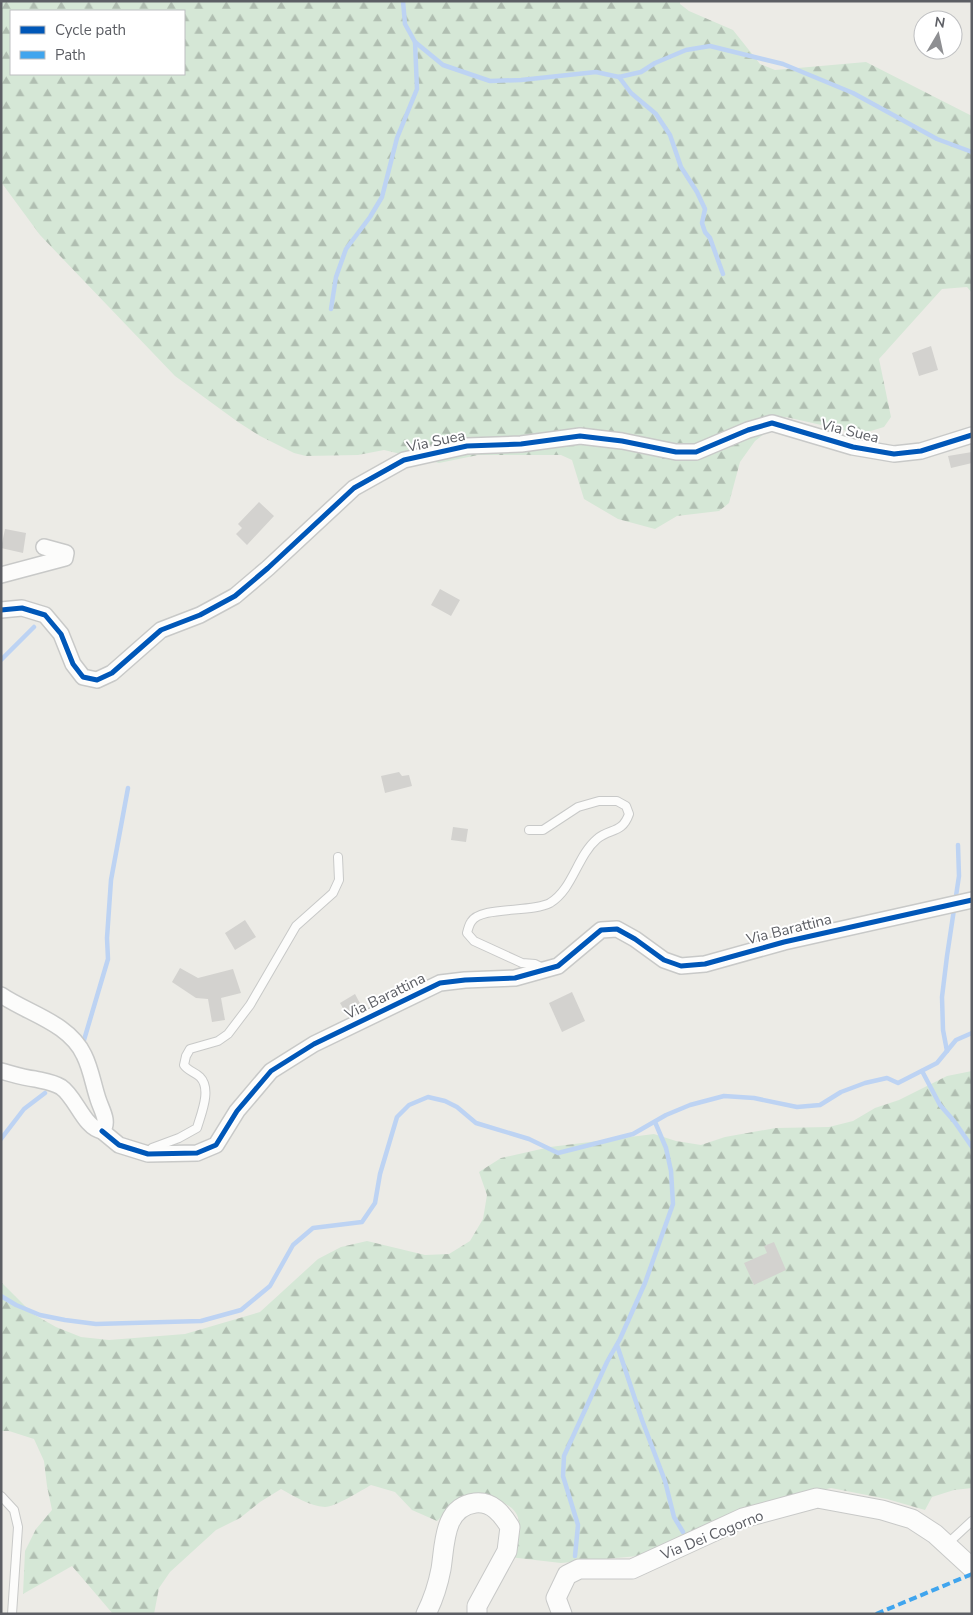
<svg xmlns="http://www.w3.org/2000/svg" width="973" height="1615" font-family="'Nunito Sans',sans-serif">
<style>
.forest{fill:url(#forest-firs);fill-rule:evenodd}
.lines{fill:none;stroke-linecap:round;stroke-linejoin:round}
.stream{stroke:#bdd3f3;stroke-width:4.5}
.building{fill:#d3d2cf}
.service-casing{stroke:#c8c9c8;stroke-width:10}
.minor-casing{stroke:#c8c9c8;stroke-width:18}
.tertiary-casing{stroke:#c8c9c8;stroke-width:21}
.service{stroke:#fcfcfb;stroke-width:8}
.minor{stroke:#fcfcfb;stroke-width:15}
.tertiary{stroke:#fcfcfb;stroke-width:19}
.quiet{stroke:#40a5ee;stroke-width:4;stroke-dasharray:8 4;stroke-linecap:butt}
.cycleway-casing{stroke:#fff;stroke-width:8}
.cycleway{stroke:#0057b8;stroke-width:5}
.labels{text-anchor:middle;stroke-width:4;stroke-linejoin:round;paint-order:stroke}
.street-label{font-size:15px;fill:#5c5e64;stroke:#fff}
</style>
<defs>
<pattern id="forest-firs" width="22" height="20" patternUnits="userSpaceOnUse" patternTransform="scale(1.25)"><rect width="22" height="20" fill="#d5e7d6"/><path d="M5 1l3.5 6h-7zM16 11l3.5 6h-7z" fill="#b0beb1"/></pattern>
</defs>
<rect width="100%" height="100%" fill="#ecebe6"/>
<g class="forest">
<path d="M1,1H680V4L689,11L733,30L760,64L775,70L866,62L972,116V293L967,287L942,289L879,359L891,417L884,427L861,434L786,417L755,441L740,462L729,503L719,511L677,516L655,529L618,519L584,499L572,460L561,455H478L439,463L384,450L358,455L306,456L294,453L260,436L238,422L175,376L40,235L1,182ZM11,11H184V74H11Z"/>
<path d="M972,1071V1488L954,1490L932,1497L925,1510L887,1499L831,1488L783,1499L638,1556L561,1563L509,1557C516,1541 528,1519 509,1506C503,1502 495,1499 488,1495L452,1506L437,1521L412,1510L395,1492L371,1485C362,1490 335,1507 325,1507C309,1506 294,1496 281,1489L260,1502L240,1518L216,1530L170,1572L159,1588L154,1614H113L72,1566L23,1594L25,1551L36,1529L52,1510L47,1486L44,1461L34,1439L9,1431H1V1282L33,1314L56,1327L81,1337L109,1340L185,1334L260,1312L318,1259L341,1247L367,1241L425,1255L449,1254L470,1241L483,1219L487,1195L479,1172L501,1158L550,1147L654,1134L676,1141L701,1145L725,1137L776,1128L829,1127L853,1121L875,1108L899,1100L947,1076Z"/>
</g>
<g class="lines">
<g class="stream">
<polyline points="403,1 405,24 415,42 443,65 490,81 521,80 596,72 619,77 641,72 655,63 686,50 710,46 783,64 853,93 937,139 972,152"/>
<polyline points="619,77 631,93 656,114 670,135 681,167 697,192 705,209 702,223 705,232 710,238 723,274"/>
<polyline points="331,309 336,277 346,249 370,217 382,197 397,138 417,89 415,42"/>
<polyline points="1,660 34,627"/>
<polyline points="84,1040 108,959 107,938 111,880 128,788"/>
<polyline points="947,1051 943,1030 942,997 947,956 959,876 958,845"/>
<polyline points="922,1071 940,1105 954,1121 972,1147"/>
<polyline points="1,1139 24,1109 45,1093"/>
<polyline points="1,1296 16,1305 40,1315 65,1320 96,1324 201,1321 241,1310 270,1286 293,1245 313,1228 362,1222 375,1203 380,1174 397,1117 409,1105 428,1097 445,1101 457,1107 476,1123 529,1139 558,1153 633,1134 666,1115 690,1105 724,1096 754,1098 797,1107 820,1105 841,1092 865,1083 887,1078 898,1083 937,1063 956,1040 972,1033"/>
<polyline points="617,1345 642,1420 665,1481 674,1517 683,1532"/>
<polyline points="575,1556 578,1525 563,1476 564,1456 607,1362 620,1339 645,1283 673,1204 671,1171 666,1148 655,1122"/>
</g>
</g>
<g class="building">
<polygon points="931,346 938,370 919,376 912,353"/>
<polygon points="972,452 972,463 951,468 948,456"/>
<polygon points="259,502 274,516 247,545 236,534 242,528 238,524"/>
<polygon points="5,529 26,533 23,553 1,548"/>
<polygon points="440,589 460,600 451,616 431,605"/>
<polygon points="399,772 402,776 409,775 412,786 385,793 381,776"/>
<polygon points="453,827 468,829 466,842 451,840"/>
<polygon points="245,920 256,937 235,950 225,933"/>
<polygon points="180,968 198,978 233,969 241,993 221,998 225,1020 212,1022 208,999 196,998 172,982"/>
<polygon points="572,992 585,1021 562,1032 549,1003"/>
<polygon points="355,994 362,1007 347,1015 340,1003"/>
<polygon points="774,1242 786,1270 754,1285 744,1263 767,1253 764,1246"/>
</g>
<g class="lines">
<g class="service-casing">
<g id="service">
<path d="M529,830H543L578,807L599,801H617L626,806L629,814C622,834 610,828 597,839C577,856 573,889 550,903C531,913 480,906 471,922C469,925 468,929 467,933L474,941L522,963L535,964L543,968"/>
<path d="M149,1153L152,1148L179,1138L197,1128C201,1114 212,1089 200,1077C195,1072 188,1071 184,1065L186,1056L190,1049L218,1041L228,1034L250,1005L296,926L333,893L339,880L338,857"/>
<polyline points="1,1496 14,1510 18,1527 12,1614"/>
<polyline points="946,1545 972,1521"/>
</g>
</g>
<g class="minor-casing">
<g id="minor">
<polyline points="1,575 65,558 66,553 44,547"/>
<polyline points="1,610 22,608 45,615 61,634 73,664 83,677 97,680 112,673 161,630 200,615 235,596 268,568 354,488 404,460 467,446 521,444 580,436 622,441 676,452 696,452 748,430 772,423 853,447 894,454 921,451 972,435"/>
<path d="M1,995C29,1014 69,1023 84,1055C91,1069 93,1084 98,1099C101,1109 110,1122 102,1131C84,1128 76,1097 61,1087C53,1082 44,1081 35,1079C24,1078 12,1074 1,1071"/>
<polyline points="102,1131 119,1145 148,1154 197,1153 216,1145 237,1111 271,1071 314,1044 440,983 465,980 515,978 558,966 601,930 617,929 635,939 664,960 681,966 705,964 784,942 972,900"/>
</g>
</g>
<g class="tertiary-casing">
<g id="tertiary">
<path d="M426,1614C433,1600 438,1585 441,1569C445,1545 443,1507 475,1503C492,1501 502,1514 510,1527L507,1551L477,1606V1614"/>
<polyline points="562,1614 556,1598 567,1575 579,1569 632,1569 743,1518 817,1498 882,1510 912,1519 935,1534 972,1568"/>
</g>
</g>
<use href="#service" class="service"/>
<use href="#minor" class="minor"/>
<use href="#tertiary" class="tertiary"/>
<polyline class="quiet" points="876,1614 972,1574"/>
<g class="cycleway-casing">
<g id="cycleway">
<polyline points="1,610 22,608 45,615 61,634 73,664 83,677 97,680 112,673 161,630 200,615 235,596 268,568 354,488 404,460 467,446 521,444 580,436 622,441 676,452 696,452 748,430 772,423 853,447 894,454 921,451 972,435"/>
<polyline points="102,1131 119,1145 148,1154 197,1153 216,1145 237,1111 271,1071 314,1044 440,983 465,980 515,978 558,966 601,930 617,929 635,939 664,960 681,966 705,964 784,942 972,900"/>
</g>
</g>
<use href="#cycleway" class="cycleway"/>
</g>
<g class="labels">
<g class="street-label">
<text transform="translate(850 431) rotate(14)" y="5">Via Suea</text>
<text transform="translate(436 441) rotate(-12)" y="5">Via Suea</text>
<text transform="translate(789 929) rotate(-14)" y="5">Via Barattina</text>
<text transform="translate(385 996) rotate(-26)" y="5">Via Barattina</text>
<text transform="translate(712 1535) rotate(-22)" y="5">Via Dei Cogorno</text>
</g>
</g>
<rect width="973" height="1615" fill="none" stroke="#5c5e64" stroke-width="5"/>
<rect x="10" y="10" width="175" height="65" fill="#ffffff" stroke="#bebfc1"/>
<rect x="20" y="26" width="25" height="8" fill="#0057b8" stroke="#bebfc1"/>
<text x="55" y="35" font-size="15" fill="#5c5e64">Cycle path</text>
<rect x="20" y="51" width="25" height="8" fill="#40a5ee" stroke="#bebfc1"/>
<text x="55" y="60" font-size="15" fill="#5c5e64">Path</text>
<g transform="translate(938 35) rotate(9)"><circle r="24" fill="#ffffff" stroke="#bebfc1"/>
<path d="M0-4L9 19L0 12L-9 19Z" fill="#8e8f92"/>
<text y="-8" font-size="14" font-weight="bold" text-anchor="middle" fill="#5c5e64">N</text>
</g>
</svg>
